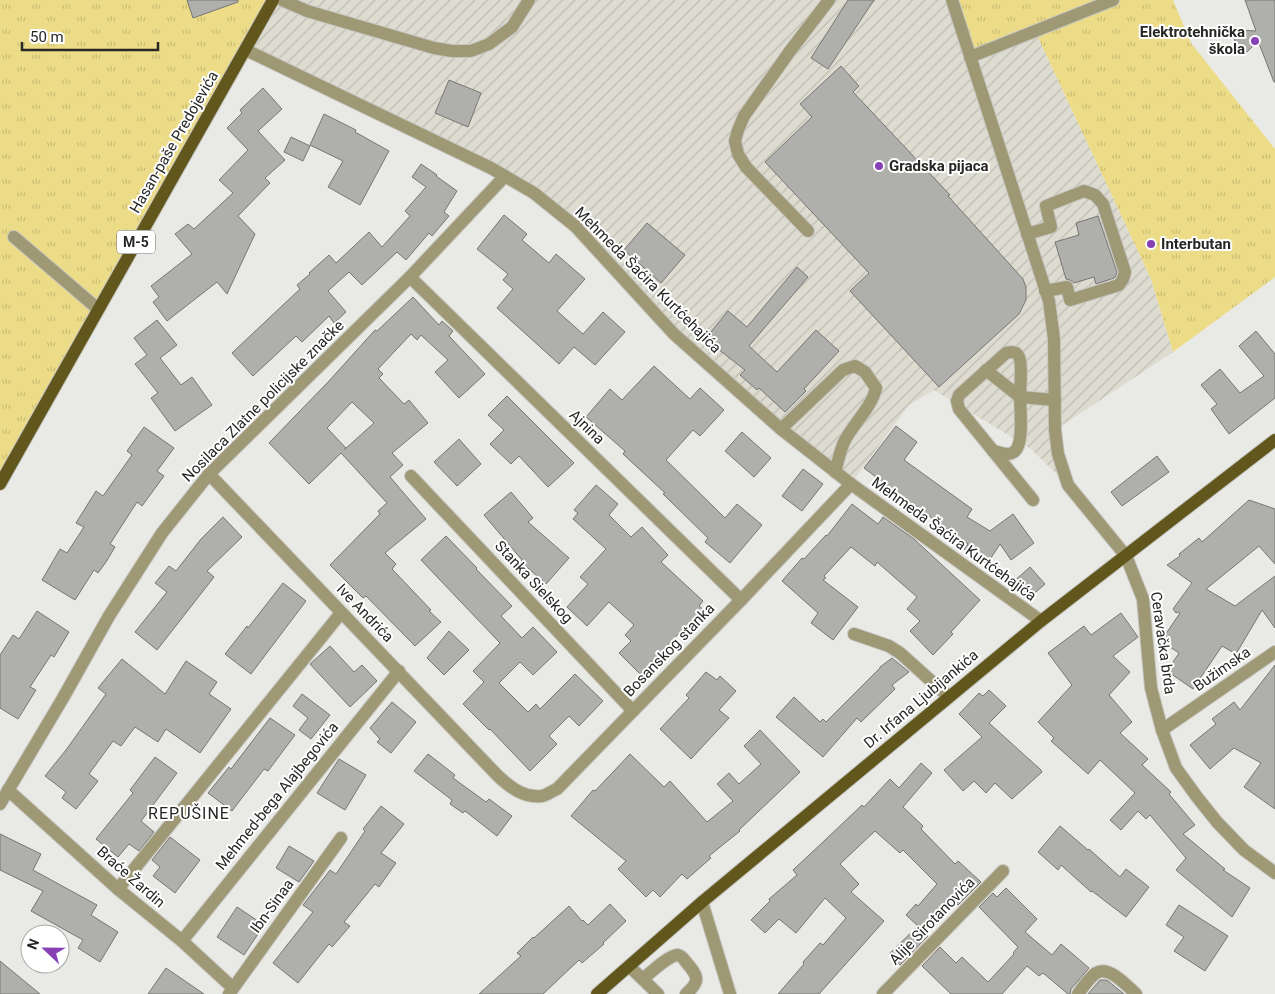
<svg xmlns="http://www.w3.org/2000/svg" width="1275" height="994" font-family="Roboto,sans-serif">
<style>
.industrial{fill:url(#industrial-furrows)}
.grass{fill:url(#grass-tufts)}
.building{fill:#afafab;stroke:#777673;fill-rule:evenodd}
.lines{fill:none;stroke-linecap:round;stroke-linejoin:round}
.minor-casing{stroke:#c6c6c2;stroke-width:14}
.major-casing{stroke:#c6c6c2;stroke-width:14}
.minor{stroke:#9f9874;stroke-width:12}
.major{stroke:#61561b;stroke-width:12}
.poi-dot{fill:#8641b5;stroke:#fff;stroke-width:2}
.labels{text-anchor:middle;stroke-width:4;stroke-linejoin:round;paint-order:stroke}
.shield{fill:#fff;stroke:#686866;stroke-width:1}
.shield-label{font-size:14px;font-weight:bold;fill:#272725}
.poi-label{font-size:15px;font-weight:bold;fill:#272725;stroke:#fff;text-anchor:start}
.street-label{font-size:15px;fill:#272725;stroke:#fff}
.neighbourhood-label{font-size:16px;letter-spacing:1px;fill:#272725;stroke:#fff}
</style>
<defs>
<pattern id="industrial-furrows" width="10" height="10" patternUnits="userSpaceOnUse" patternTransform="scale(1.25)"><rect width="10" height="10" fill="#dedcd1"/><path d="M-1 1l2-2M0 10L10 0M9 11l2-2" fill="none" stroke="#bebdb3"/></pattern>
<pattern id="grass-tufts" width="24" height="20" patternUnits="userSpaceOnUse" patternTransform="scale(1.25)"><rect width="24" height="20" fill="#eddc87"/><path d="M3 7l-1-3M5 7V3M7 7l1-3M15 17l-1-3M17 17v-4M19 17l1-3" fill="none" stroke="#cbbd74"/></pattern>
</defs>
<rect width="100%" height="100%" fill="#e9e9e5"/>
<polygon class="industrial" points="273,0 952,0 1035,31 1151,279 1173,352 1055,430 1068,485 1031,449 934,390 909,405 851,484 781,429 534,194 246,50"/>
<g class="grass">
<polygon points="0,0 273,0 0,484"/>
<polygon points="952,0 1173,0 1191,43 1275,149 1275,277 1173,352 1151,279 1035,31 970,57"/>
</g>
<g class="building">
<polygon points="187,0 238,0 238,2 193,18"/>
<polygon points="848,0 874,0 828,69 811,58"/>
<polygon points="1245,0 1275,0 1275,82 1274,82 1258,41 1247,52 1237,48 1234,38 1239,30 1256,31"/>
<polygon points="841,66 859,86 853,92 950,195 948,196 1023,279 1026,287 1026,300 1019,314 939,387 850,291 869,273 765,162 812,117 800,104"/>
<polygon points="449,80 481,93 468,127 435,113"/>
<polygon points="263,88 282,109 258,131 285,160 265,178 270,183 238,216 255,234 227,294 217,282 167,321 153,302 159,297 151,286 192,254 175,234 188,224 194,229 233,193 219,180 248,150 227,128 242,113 240,110"/>
<polygon points="324,114 356,130 355,132 389,151 360,205 328,187 343,161 310,145"/>
<polygon points="291,137 310,146 303,161 284,152"/>
<polygon points="421,164 437,175 436,176 457,191 444,212 449,216 432,236 429,233 406,260 397,252 362,285 349,272 328,291 346,312 334,323 329,316 302,342 296,336 253,376 232,353 300,289 297,285 310,274 309,273 329,255 336,263 369,232 382,247 410,216 405,211 426,187 412,177"/>
<polygon points="504,215 527,234 522,240 549,263 556,254 585,279 557,311 583,334 603,312 625,332 595,365 574,347 559,364 497,308 513,289 503,280 508,274 477,249"/>
<polygon points="1098,216 1117,272 1116,276 1114,278 1096,284 1094,277 1074,283 1070,280 1066,279 1055,242 1079,235 1076,223"/>
<polygon points="647,223 685,255 661,283 624,250"/>
<polygon points="797,267 808,277 749,346 777,372 816,330 839,351 804,389 806,391 785,412 759,388 757,390 740,375 745,370 705,339 728,311 747,327"/>
<path d="M413,297L439,325L442,321L453,331L449,336L485,374L459,398L435,372L448,360L421,335L417,340L411,334L378,369L383,374L379,378L404,404L409,400L428,423L392,453L403,465L390,477L426,519L385,553L396,564L392,569L431,610L429,611L441,622L415,646L366,596L363,598L330,565L380,514L378,511L387,503L341,453L309,484L269,443L329,381L375,330L377,331ZM352,402L374,423L344,450L346,448L327,428Z"/>
<polygon points="157,320 177,345 160,358 181,385 192,377 212,405 175,431 151,398 158,393 135,364 147,355 134,338"/>
<polygon points="1256,331 1275,354 1275,398 1229,434 1211,409 1217,404 1201,385 1220,369 1240,393 1264,376 1239,346"/>
<polygon points="654,366 690,399 700,388 724,410 700,436 693,430 666,460 725,518 737,504 762,525 730,563 705,542 708,538 663,494 665,493 623,454 625,451 586,417 610,389 622,400"/>
<polygon points="507,396 574,463 548,487 519,456 511,464 490,444 504,430 488,415"/>
<polygon points="896,426 917,442 904,460 972,509 967,517 990,531 1013,514 1034,543 1011,560 1000,544 987,564 964,549 968,544 918,508 913,514 895,501 900,495 864,468"/>
<polygon points="144,427 174,448 157,471 164,476 142,506 137,502 110,544 115,547 106,562 98,573 94,570 75,600 42,580 60,549 67,553 84,527 76,523 96,491 103,496 132,455 127,451"/>
<polygon points="742,432 771,458 754,477 725,451"/>
<polygon points="459,439 481,464 457,486 434,462"/>
<polygon points="1157,456 1169,472 1122,506 1111,492"/>
<polygon points="803,469 823,484 802,511 782,496"/>
<polygon points="596,485 618,504 609,515 631,537 642,527 668,555 661,562 703,601 699,606 705,611 684,633 682,630 640,674 619,653 631,641 625,635 634,625 609,602 587,626 567,607 588,584 580,577 606,549 573,519 578,513 574,510"/>
<polygon points="511,492 533,518 528,522 569,558 546,584 521,562 522,560 484,515"/>
<polygon points="1249,500 1275,509 1275,564 1259,546 1206,589 1235,606 1275,576 1275,628 1262,610 1236,654 1222,646 1193,689 1167,671 1179,653 1161,641 1180,613 1178,612 1176,613 1173,609 1192,583 1167,565 1180,556 1179,554 1199,538 1202,542"/>
<polygon points="852,504 878,524 883,517 914,539 980,600 951,632 953,634 933,655 910,631 920,621 907,609 917,597 877,562 875,566 851,547 824,576 826,578 823,580 858,607 833,640 811,623 818,613 782,581 802,558 804,559 826,535 827,536"/>
<polygon points="223,517 242,537 207,571 214,577 157,650 135,632 167,592 155,583 169,566 176,571 201,539"/>
<polygon points="446,536 477,568 476,569 512,606 501,616 522,638 533,627 557,652 533,675 520,662 499,683 528,712 536,704 540,709 575,674 603,701 579,726 569,716 549,736 557,744 530,771 490,729 489,730 463,704 484,682 473,671 500,643 421,560"/>
<polygon points="1030,567 1045,584 1028,599 1013,582"/>
<polygon points="283,583 306,601 251,674 225,654 247,626 248,628"/>
<polygon points="37,611 69,632 54,657 51,655 30,687 36,690 18,719 0,708 0,655 13,635 19,639"/>
<polygon points="1121,613 1138,637 1113,656 1130,672 1109,695 1132,722 1120,733 1148,759 1142,765 1171,792 1169,794 1195,825 1183,834 1225,869 1223,870 1250,888 1232,917 1176,870 1186,858 1150,815 1146,819 1138,811 1121,830 1110,820 1135,793 1100,760 1088,774 1051,741 1054,738 1038,722 1072,685 1048,653 1084,626 1091,635"/>
<polygon points="449,631 469,650 444,675 427,658"/>
<polygon points="330,646 354,672 362,665 377,681 350,707 310,664"/>
<polygon points="892,658 909,672 892,685 895,689 861,722 857,718 823,757 776,717 794,697 820,722 823,719 826,722 880,668 880,667"/>
<polygon points="122,659 165,694 186,661 217,682 209,694 231,709 200,753 166,729 158,742 135,727 121,746 113,741 89,774 98,781 76,809 62,798 66,792 45,776 66,750 106,694 98,688"/>
<polygon points="1275,665 1275,809 1244,787 1261,763 1234,748 1210,769 1190,745 1216,724 1212,719 1234,702 1240,710"/>
<polygon points="706,672 717,680 720,676 736,691 719,710 729,718 691,759 660,729 689,698 686,695"/>
<polygon points="989,690 1006,706 989,723 1041,770 1042,772 1012,799 995,783 986,793 974,781 963,791 944,770 982,737 959,714 979,693 983,696"/>
<polygon points="302,694 330,715 311,739 299,730 308,718 293,706"/>
<polygon points="392,702 416,722 391,753 377,742 380,739 370,728"/>
<polygon points="270,718 295,735 268,771 264,769 232,811 208,793 229,767 231,769"/>
<polygon points="760,730 800,772 739,830 740,831 709,856 711,858 687,879 682,874 660,897 653,890 646,897 618,869 626,861 571,816 593,790 595,791 630,754 664,787 670,781 707,822 733,801 717,784 729,773 739,784 761,764 744,746"/>
<polygon points="428,754 455,775 453,778 486,802 489,799 512,816 497,836 465,811 463,813 450,804 452,800 414,771"/>
<polygon points="155,757 177,773 141,821 154,832 139,851 129,844 118,857 96,839 133,793 130,790"/>
<polygon points="339,759 366,775 345,810 317,793"/>
<polygon points="921,763 932,773 903,807 923,826 921,829 955,864 958,861 981,882 958,905 955,903 926,934 918,926 928,936 900,965 889,954 918,926 906,915 916,904 918,906 937,884 903,850 900,853 875,831 840,864 859,884 851,892 884,921 819,994 778,994 804,964 803,962 820,943 823,945 846,918 825,898 796,933 779,919 765,933 751,920 770,901 769,899 797,875 793,870 823,842 862,805 864,807 890,779 899,788"/>
<polygon points="381,806 404,824 381,853 396,863 379,887 375,884 344,922 350,926 332,947 329,944 298,983 273,963 313,912 303,905 330,870 336,874 365,831 363,829"/>
<polygon points="1060,826 1088,850 1089,849 1120,877 1126,869 1149,887 1126,917 1092,891 1091,892 1061,865 1058,870 1038,852"/>
<polygon points="0,834 41,854 33,870 97,905 91,915 118,932 100,962 78,948 83,940 31,911 43,891 0,870"/>
<polygon points="170,837 200,860 175,893 153,876 160,867 152,860"/>
<polygon points="289,846 314,861 299,882 276,868"/>
<polygon points="1006,888 1037,919 1025,932 1052,955 1061,944 1089,968 1078,981 1071,989 1070,994 1068,994 1043,973 1039,976 1027,966 1002,994 951,994 922,966 940,947 956,963 962,957 988,982 1014,954 1013,953 1018,947 979,907 993,893 997,897"/>
<polygon points="610,904 626,921 603,943 604,944 582,963 579,960 543,994 479,994 521,956 517,953 533,937 534,938 569,906 582,921 583,920 588,925"/>
<polygon points="1179,905 1228,936 1205,971 1174,951 1184,937 1166,925"/>
<polygon points="237,907 264,925 244,955 217,937"/>
<polygon points="0,961 40,994 0,994"/>
<polygon points="166,968 204,994 148,994"/>
<polygon points="1100,980 1105,980 1108,981 1124,994 1088,994"/>
</g>
<g class="lines">
<g class="minor-casing">
<g id="minor">
<polyline points="282,0 307,11 434,48 452,51 471,51 489,44 512,27 529,0"/>
<polyline points="952,0 1049,301 1054,339 1055,430 1058,454 1068,485 1126,556 1143,599 1151,688 1162,730 1176,768 1197,797 1217,822 1244,850 1275,873"/>
<polyline points="246,50 491,168 534,193 575,226 674,334 781,429 851,484 1041,621"/>
<polyline points="970,57 1113,0"/>
<polyline points="808,231 746,167 738,154 735,141 738,130 744,116 790,51 829,0"/>
<polyline points="1027,234 1051,227 1046,206 1084,191 1095,195 1103,204 1125,272 1123,279 1119,285 1070,300 1067,287 1045,291"/>
<polyline points="14,237 98,309"/>
<polyline points="410,277 741,600"/>
<path d="M986,370L1020,397C1020,409 1025,448 1012,453C1006,456 999,452 993,451"/>
<path d="M781,429L843,370L855,366L865,372L876,388C872,407 853,424 844,442C840,451 838,462 835,472"/>
<path d="M209,474L498,776C510,787 523,798 542,796C547,795 552,791 557,789L741,600L851,484"/>
<polyline points="411,476 633,711"/>
<path d="M1033,500L959,409L957,401L959,395L1006,353C1011,352 1015,351 1018,355C1023,361 1020,388 1020,397L1055,400"/>
<polyline points="854,634 889,646 900,653 949,697"/>
<polyline points="1162,730 1275,652"/>
<polyline points="8,790 118,889 182,941 233,988"/>
<polyline points="0,804 63,698 109,616 162,533 209,474 410,277 505,176"/>
<polyline points="118,889 341,613"/>
<polyline points="702,902 730,994"/>
<polyline points="182,941 399,671"/>
<polyline points="629,966 658,994"/>
<path d="M643,979C650,973 669,955 678,955C682,956 684,959 686,962C698,976 701,981 686,994"/>
<polyline points="229,994 341,838"/>
<polyline points="883,994 1003,871"/>
<path d="M1078,994C1083,987 1089,978 1096,973C1109,965 1127,986 1136,994"/>
</g>
</g>
<g class="major-casing">
<g id="major">
<polyline points="0,484 273,0"/>
<polyline points="597,994 702,902 1041,621 1275,440"/>
</g>
</g>
<use href="#minor" class="minor"/>
<use href="#major" class="major"/>
</g>
<g class="poi-dot">
<circle cx="1255" cy="41" r="5"/>
<circle cx="879" cy="166" r="5"/>
<circle cx="1151" cy="244" r="5"/>
</g>
<g class="labels">
<rect class="shield" x="117" y="230.5" width="38" height="23" rx="4"/>
<g class="shield-label">
<text x="136" y="247">M-5</text>
</g>
<g class="poi-label">
<text x="1245" y="37" text-anchor="end">Elektrotehnička<tspan x="1245" dy="17">škola</tspan></text>
<text x="889" y="171">Gradska pijaca</text>
<text x="1161" y="249">Interbutan</text>
</g>
<g class="street-label">
<text transform="translate(174 142) rotate(-60)" y="5">Hasan-paše Predojevića</text>
<text transform="translate(648 280) rotate(45)" y="5">Mehmeda Šaćira Kurtćehajića</text>
<text transform="translate(263 401) rotate(-45)" y="5">Nosilaca Zlatne policijske značke</text>
<text transform="translate(587 427) rotate(44)" y="5">Ajnina</text>
<text transform="translate(954 539) rotate(36)" y="5">Mehmeda Šaćira Kurtćehajića</text>
<text transform="translate(534 582) rotate(47)" y="5">Stanka Sielskog</text>
<text transform="translate(365 613) rotate(46)" y="5">Ive Andrića</text>
<text transform="translate(1163 643) rotate(82)" y="5">Ceravačka brda</text>
<text transform="translate(669 650) rotate(-46)" y="5">Bosanskog stanka</text>
<text transform="translate(1222 669) rotate(-35)" y="5">Bužimska</text>
<text transform="translate(921 699) rotate(-40)" y="5">Dr. Irfana Ljubijankića</text>
<text transform="translate(277 796) rotate(-51)" y="5">Mehmed-bega Alajbegovića</text>
<text transform="translate(131 877) rotate(41)" y="5">Braće Žardin</text>
<text transform="translate(272 906) rotate(-54)" y="5">Ibn-Sinaa</text>
<text transform="translate(932 921) rotate(-46)" y="5">Alije Sirotanovića</text>
</g>
<g class="neighbourhood-label">
<text x="189" y="819">REPUŠINE</text>
</g>
</g>
<g transform="translate(45 949) rotate(292)"><circle r="24" fill="#ffffff" stroke="#a9a9a8"/>
<path d="M0-4L9 19L0 12L-9 19Z" fill="#8641b5"/>
<text y="-8" font-size="14" font-weight="bold" text-anchor="middle" fill="#272725">N</text>
</g>
<path d="M22 42v8h136v-8" fill="none" stroke="#272725" stroke-width="2.5"/>
<text x="30" y="42" font-size="15" fill="#272725" stroke="#ffffff" stroke-width="4" paint-order="stroke">50 m</text>
</svg>
